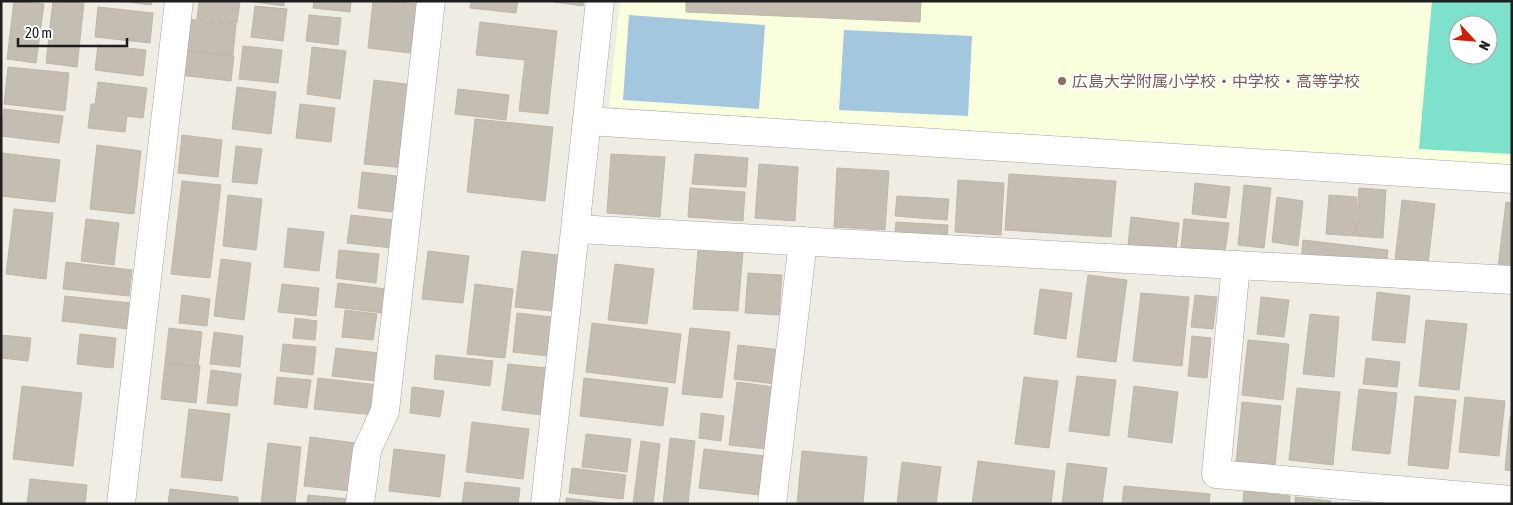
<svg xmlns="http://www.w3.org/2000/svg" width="1513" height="505" font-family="'Asap Condensed','Noto Sans JP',sans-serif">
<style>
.education{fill:#f9ffdc;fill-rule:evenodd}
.pitch{fill:#7ee1cb;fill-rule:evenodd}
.water{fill:#a2c7de}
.building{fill:#c4bdb2;stroke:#c1b6a5}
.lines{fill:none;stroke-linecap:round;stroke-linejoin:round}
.minor-casing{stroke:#a5a5a5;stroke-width:29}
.minor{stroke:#fff;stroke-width:28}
.education-dot{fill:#8d6e63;stroke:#fff;stroke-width:2}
.labels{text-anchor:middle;stroke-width:4;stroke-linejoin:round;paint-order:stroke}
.education-label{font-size:16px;fill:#785e54;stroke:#fff;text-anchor:start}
</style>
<rect width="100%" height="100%" fill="#efede3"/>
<path class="education" d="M620,1H1512V168L609,107ZM1458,25H1488V55H1458Z"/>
<path class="pitch" d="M1432,1H1512V154L1419,149ZM1458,25H1488V55H1458Z"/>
<g class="water">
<polygon points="629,15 765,25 759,109 623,100"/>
<polygon points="844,30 972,36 968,116 839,110"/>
</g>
<g class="building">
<polygon points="14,1 44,4 36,63 7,59"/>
<polygon points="53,1 84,3 77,67 46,63"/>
<polygon points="119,1 152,1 151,5"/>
<polygon points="199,1 240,1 237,23 197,19"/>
<polygon points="247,1 284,1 284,6"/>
<polygon points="314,1 351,1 350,12 313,8"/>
<polygon points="373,1 389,1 417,4 410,53 368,48"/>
<polygon points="471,1 518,1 516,13 470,8"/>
<polygon points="554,1 584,1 583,6 554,2"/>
<polygon points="686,1 921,1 920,22 686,12"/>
<polygon points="255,6 287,9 283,41 251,37"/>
<polygon points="98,7 153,13 150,43 95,37"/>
<polygon points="309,15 341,18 338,45 306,41"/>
<polygon points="186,19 236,24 233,55 183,50"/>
<polygon points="480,22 557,31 548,114 519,111 525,60 476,55"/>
<polygon points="98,45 146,50 143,76 95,70"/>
<polygon points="243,46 282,50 278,83 239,79"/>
<polygon points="312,47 346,51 340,99 307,94"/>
<polygon points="183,50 234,56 231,81 180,75"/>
<polygon points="8,67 69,73 65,111 4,104"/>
<polygon points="374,80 414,85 405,168 364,164"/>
<polygon points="98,82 147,88 143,118 127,116 125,132 88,128 91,104 95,104"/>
<polygon points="237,87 276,92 271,134 232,129"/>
<polygon points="458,89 509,95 506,120 455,114"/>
<polygon points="300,104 335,108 331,142 296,138"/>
<polygon points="4,109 63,116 59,143 1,136"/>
<polygon points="475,119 553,127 545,201 467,192"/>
<polygon points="182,135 222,140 218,177 178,173"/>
<polygon points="97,145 141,151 134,214 90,209"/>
<polygon points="236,146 262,149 257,184 232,182"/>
<polygon points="1,153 60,160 55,202 1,196"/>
<polygon points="611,154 665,157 660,217 607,213"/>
<polygon points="695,154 748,158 746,187 692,184"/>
<polygon points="759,164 798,167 795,221 755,218"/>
<polygon points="837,168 889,171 885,230 834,227"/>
<polygon points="362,172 397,176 392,212 358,208"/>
<polygon points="1009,174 1116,181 1111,237 1005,230"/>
<polygon points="958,180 1004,183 1001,235 955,232"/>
<polygon points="182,181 221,185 210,278 171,274"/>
<polygon points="1195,183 1230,187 1226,218 1192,214"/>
<polygon points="1244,185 1271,188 1264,248 1238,245"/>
<polygon points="690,188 745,192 743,221 688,217"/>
<polygon points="1359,188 1386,190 1383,238 1356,236"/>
<polygon points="228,195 262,199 256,250 223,246"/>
<polygon points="1329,195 1357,197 1355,236 1326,234"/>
<polygon points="897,196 949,199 947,220 895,216"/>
<polygon points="1277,197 1303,201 1298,246 1272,242"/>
<polygon points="1402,200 1435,204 1428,264 1395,260"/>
<polygon points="1506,202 1512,203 1512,268 1498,267"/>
<polygon points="14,209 53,213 46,279 6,274"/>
<polygon points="351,215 394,220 391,248 347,243"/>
<polygon points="1131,217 1179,223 1176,250 1128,245"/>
<polygon points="86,219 119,223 114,265 81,261"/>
<polygon points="1184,219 1229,223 1225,252 1181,247"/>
<polygon points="896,222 948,225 947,244 894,240"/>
<polygon points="288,228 324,232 319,271 284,267"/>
<polygon points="1303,240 1388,250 1386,268 1301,259"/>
<polygon points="698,249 743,252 738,311 693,309"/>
<polygon points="339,250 379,254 376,283 336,278"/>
<polygon points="428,251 469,256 463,303 422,299"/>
<polygon points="522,251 558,255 551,311 515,307"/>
<polygon points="221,259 251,263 244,320 214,316"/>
<polygon points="66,262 132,270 129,296 63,289"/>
<polygon points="615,264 654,269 647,324 608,320"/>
<polygon points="748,273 782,275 779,315 745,313"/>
<polygon points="1088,275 1127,280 1116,362 1077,357"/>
<polygon points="338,283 386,289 383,313 335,307"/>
<polygon points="282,284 319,288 316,316 278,312"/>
<polygon points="475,284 513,289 505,358 467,354"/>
<polygon points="1040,289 1072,293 1066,339 1034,334"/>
<polygon points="1377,292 1410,296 1405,343 1372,340"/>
<polygon points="1141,293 1189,297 1182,366 1133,361"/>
<polygon points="182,295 210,299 207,326 179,323"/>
<polygon points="1195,295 1217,297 1213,329 1191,327"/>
<polygon points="65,296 131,303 128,329 62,321"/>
<polygon points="1261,297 1289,300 1284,337 1257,334"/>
<polygon points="345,310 377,314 373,340 342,337"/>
<polygon points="517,313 552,317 548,356 513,352"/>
<polygon points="1310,314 1339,317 1334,377 1303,374"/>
<polygon points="295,318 317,321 315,340 293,338"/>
<polygon points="1426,320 1467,324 1459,390 1419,386"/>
<polygon points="592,323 681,334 675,383 586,372"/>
<polygon points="169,328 202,332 198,367 165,363"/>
<polygon points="690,328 730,332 722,398 682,394"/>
<polygon points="214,332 243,336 240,367 210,364"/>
<polygon points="80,334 116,338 113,368 77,364"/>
<polygon points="1,335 31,338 28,361 1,358"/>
<polygon points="1192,336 1211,338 1207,378 1188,376"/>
<polygon points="1248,340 1289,344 1283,400 1242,395"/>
<polygon points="283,344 316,347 313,375 280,371"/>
<polygon points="738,345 781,350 776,384 734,379"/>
<polygon points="336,348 379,353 376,381 332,376"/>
<polygon points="436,355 493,361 490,386 434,379"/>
<polygon points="1366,358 1400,362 1397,387 1363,384"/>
<polygon points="165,363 200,366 196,403 161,399"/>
<polygon points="508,364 547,368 542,415 502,410"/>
<polygon points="211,370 241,374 237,406 207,403"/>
<polygon points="1077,376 1116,380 1109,436 1069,431"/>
<polygon points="277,377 311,380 307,408 274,404"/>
<polygon points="1024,377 1058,381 1049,448 1015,444"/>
<polygon points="318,378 378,385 374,415 314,409"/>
<polygon points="584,378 668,388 663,426 580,416"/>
<polygon points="737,382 774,387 767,449 729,445"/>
<polygon points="22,386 82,393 73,466 13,459"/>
<polygon points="1134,386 1178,392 1172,443 1128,437"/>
<polygon points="412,387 444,391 440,417 410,413"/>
<polygon points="1297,388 1340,392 1333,465 1289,460"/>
<polygon points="1359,389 1397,393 1390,454 1352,450"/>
<polygon points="1415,396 1456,400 1448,469 1408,465"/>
<polygon points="1465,397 1505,401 1499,456 1459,452"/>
<polygon points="1242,402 1281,406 1275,466 1236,462"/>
<polygon points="189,409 230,414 222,481 181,477"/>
<polygon points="701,413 724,416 721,441 699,438"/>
<polygon points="1510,417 1512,417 1512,471 1505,470"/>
<polygon points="472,422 529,429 523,479 466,472"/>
<polygon points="586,434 631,439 627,472 582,467"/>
<polygon points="310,437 356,443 351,491 304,486"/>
<polygon points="670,438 695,441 688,504 663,504"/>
<polygon points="641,441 660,444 653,504 633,504"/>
<polygon points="268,443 301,447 295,504 261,504"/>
<polygon points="394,449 445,455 440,497 389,491"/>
<polygon points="704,449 765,456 760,495 699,488"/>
<polygon points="802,451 867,457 863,504 797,504"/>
<polygon points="978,461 1055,471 1051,504 972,504"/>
<polygon points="902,462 941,467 936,504 897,504"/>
<polygon points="1067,463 1107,468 1102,504 1062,504"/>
<polygon points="572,468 626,475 623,499 569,493"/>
<polygon points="30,479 87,485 85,504 27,504"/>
<polygon points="465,482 520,488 518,504 462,504"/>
<polygon points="1124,486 1210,494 1209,504 1122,504"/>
<polygon points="170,489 238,497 238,504 168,504"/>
<polygon points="1244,491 1290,496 1290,504 1243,504"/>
<polygon points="308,495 348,499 348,504 307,504"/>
<polygon points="1295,497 1331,501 1331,504 1295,504"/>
<polygon points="566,498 614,504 566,504"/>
</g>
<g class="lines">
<g class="minor-casing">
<g id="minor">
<polyline points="587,121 1512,179"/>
<polyline points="576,229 1512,280"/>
<polyline points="1236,265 1216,474 1512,500"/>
<polyline points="121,504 179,1"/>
<polyline points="360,504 367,450 385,411 431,1"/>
<polyline points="545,504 600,1"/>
<polyline points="772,504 803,241"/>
</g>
</g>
<use href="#minor" class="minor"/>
</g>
<circle class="education-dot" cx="1062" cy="81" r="5"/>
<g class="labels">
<g class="education-label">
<text x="1072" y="87">広島大学附属小学校・中学校・高等学校</text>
</g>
</g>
<rect width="1513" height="505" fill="none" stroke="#1e1e1e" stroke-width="5"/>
<g transform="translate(1473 40) rotate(116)"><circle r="24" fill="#ffffff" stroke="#a5a5a5"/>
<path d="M0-4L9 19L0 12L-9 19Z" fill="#cb2100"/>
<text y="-8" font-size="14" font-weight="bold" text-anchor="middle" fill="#1e1e1e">N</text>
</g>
<path d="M18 38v8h109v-8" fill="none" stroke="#1e1e1e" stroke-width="2.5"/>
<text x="25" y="38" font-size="15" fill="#1e1e1e" stroke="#ffffff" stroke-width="4" paint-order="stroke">20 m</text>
</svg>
